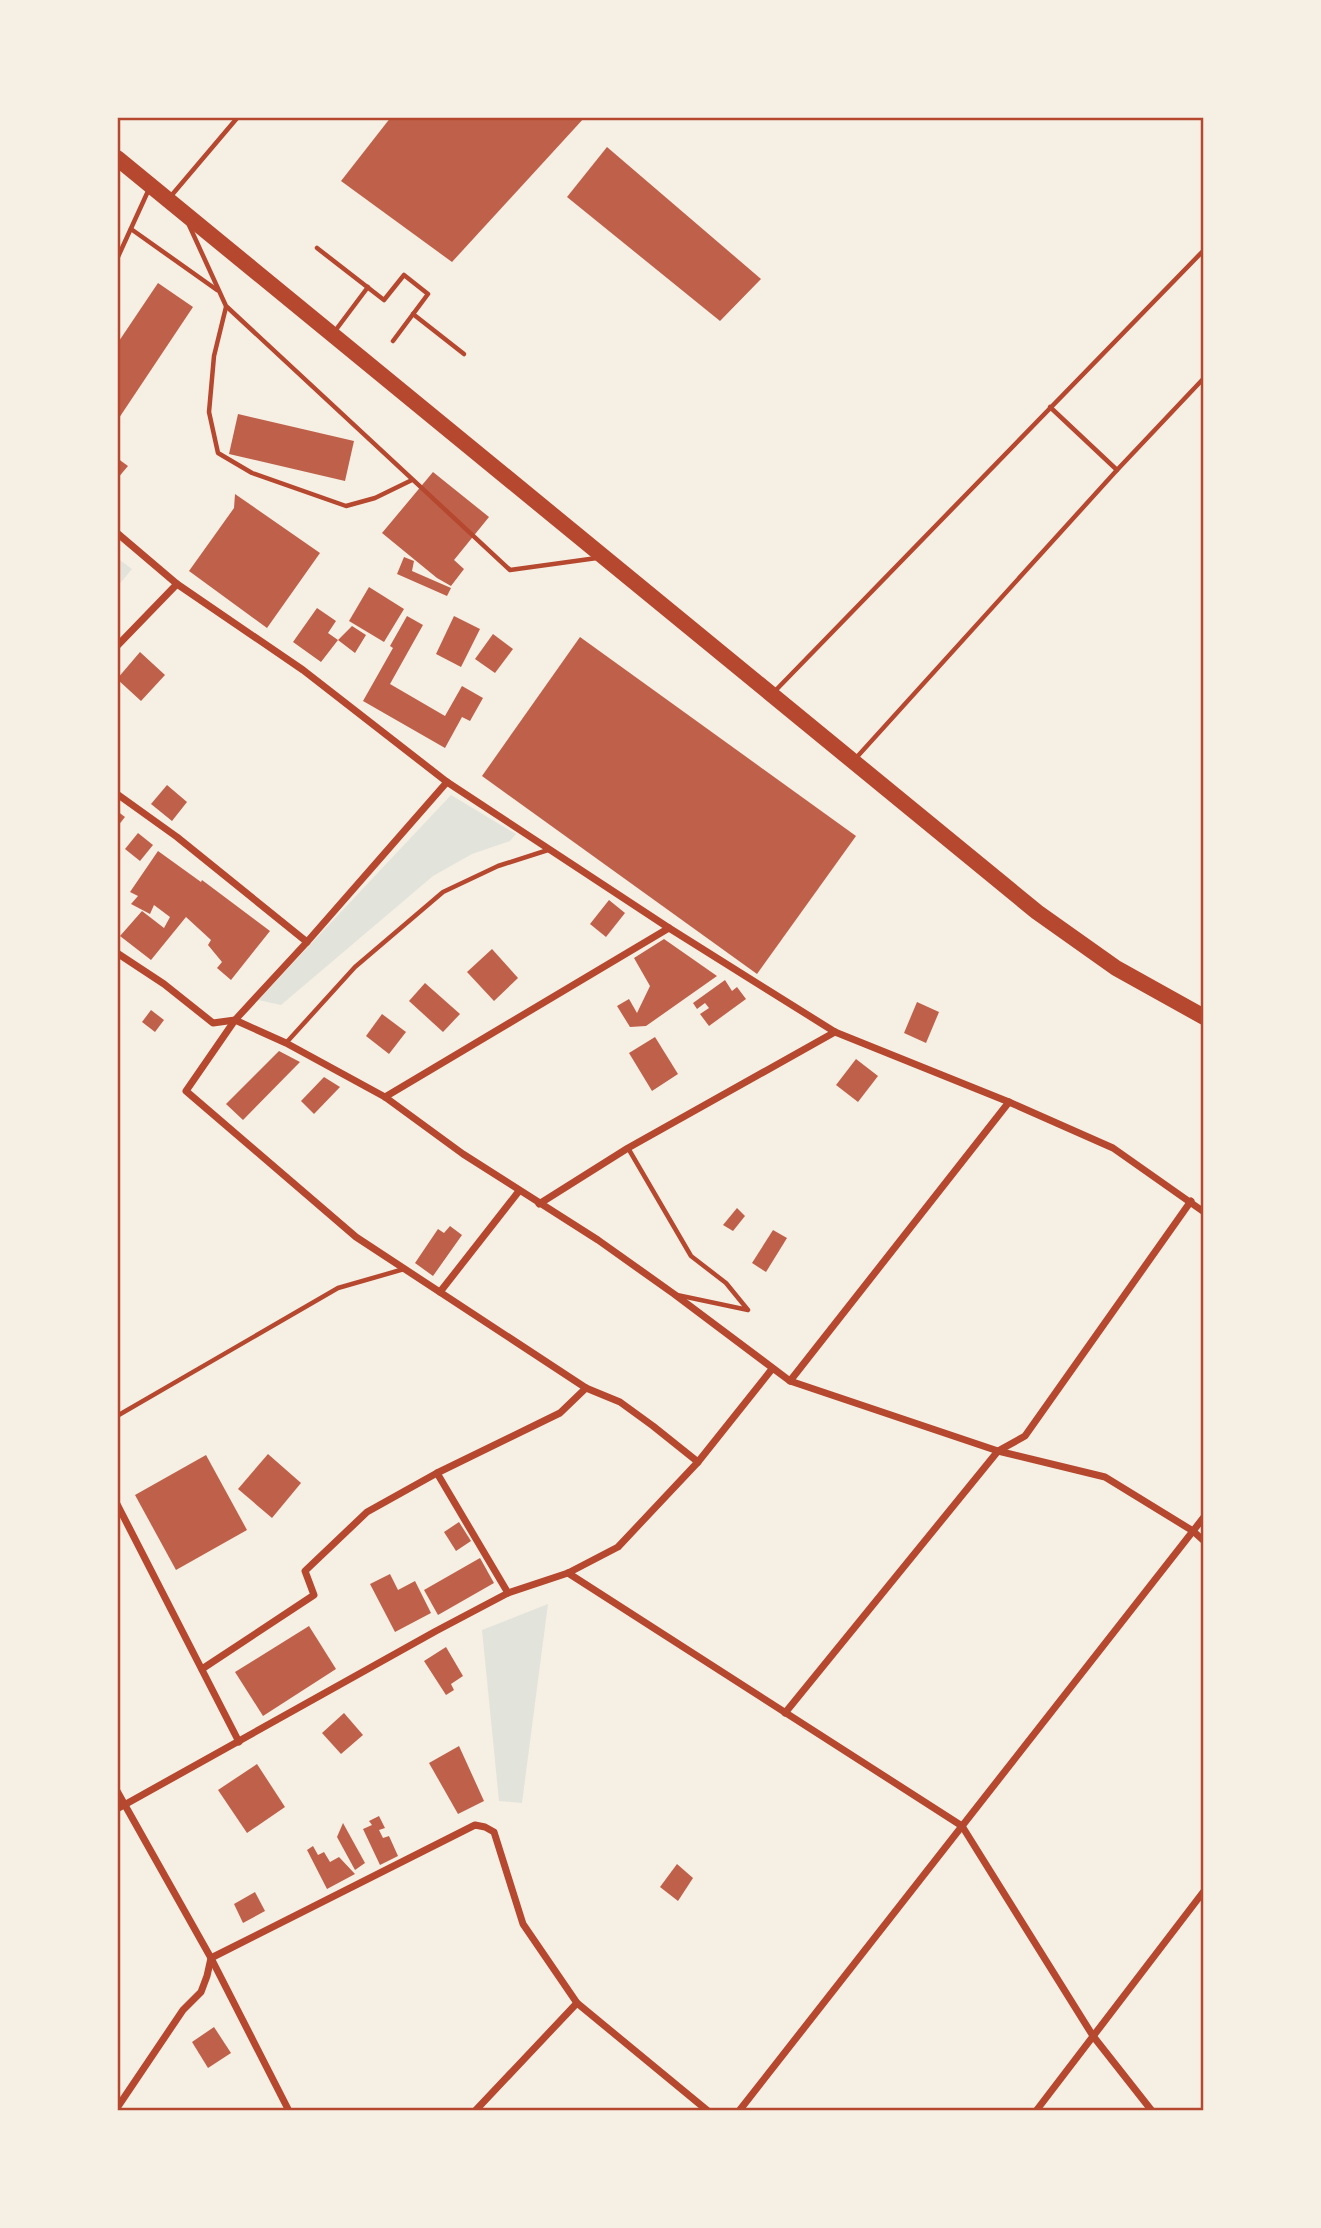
<svg xmlns="http://www.w3.org/2000/svg" width="1321" height="2228" font-family="'Alegreya Sans',sans-serif">
<style>
.green{fill:#e2e4dc}
.building{fill:#bf614a}
.lines{fill:none;stroke-linecap:round;stroke-linejoin:round}
.service{stroke:#b5482f;stroke-width:4.5}
.minor{stroke:#b5482f;stroke-width:7}
.trunk{stroke:#b5482f;stroke-width:16}
.neatline{fill:none;stroke:#b5482f;stroke-width:2.5}
</style>
<rect width="100%" height="100%" fill="#f6efe4"/>
<g class="green">
<polygon points="117,558 132,569 117,587"/>
<polygon points="451,795 516,834 510,841 472,854 433,876 281,1005 258,1000"/>
<polygon points="548,1604 522,1803 499,1801 482,1630"/>
</g>
<g class="building">
<polygon points="391,117 585,117 452,262 341,181"/>
<polygon points="607,147 761,279 720,321 567,197"/>
<polygon points="158,283 193,307 117,421 117,344"/>
<polygon points="238,414 354,441 345,481 229,454"/>
<polygon points="117,458 128,466 117,479"/>
<polygon points="433,472 489,517 454,560 464,569 451,586 437,578 382,533"/>
<polygon points="235,494 320,553 267,628 189,571 234,508"/>
<polygon points="404,557 414,561 412,571 451,588 447,596 397,574"/>
<polygon points="369,587 404,609 384,642 349,621"/>
<polygon points="317,608 336,621 328,633 338,640 352,626 366,635 355,653 338,640 321,662 293,642"/>
<polygon points="407,616 423,625 390,684 445,716 462,686 483,698 470,721 462,717 445,748 363,701 393,648 390,646"/>
<polygon points="454,616 480,629 461,667 436,654"/>
<polygon points="493,634 513,649 495,673 475,659"/>
<polygon points="580,637 856,836 757,974 482,776"/>
<polygon points="140,652 165,675 141,701 117,679"/>
<polygon points="167,785 187,802 172,821 151,804"/>
<polygon points="117,811 125,817 117,827"/>
<polygon points="138,833 153,845 140,861 125,849"/>
<polygon points="158,851 201,882 202,880 270,931 231,980 217,968 222,962 208,945 211,940 186,917 151,960 120,936 142,911 164,928 170,917 154,905 150,914 131,904 138,896 130,892"/>
<polygon points="609,900 625,913 606,937 590,924"/>
<polygon points="664,939 717,976 646,1026 630,1027 617,1006 629,999 637,1013 650,986 634,958"/>
<polygon points="492,949 518,978 494,1001 467,972"/>
<polygon points="725,980 732,991 737,987 746,999 709,1026 700,1014 709,1008 705,1003 697,1009 693,1003"/>
<polygon points="425,983 460,1014 443,1032 409,1001"/>
<polygon points="917,1002 939,1012 926,1043 904,1033"/>
<polygon points="151,1010 164,1020 155,1032 142,1022"/>
<polygon points="382,1014 406,1032 389,1054 366,1036"/>
<polygon points="655,1037 678,1074 652,1091 629,1053"/>
<polygon points="279,1051 300,1062 243,1120 226,1104"/>
<polygon points="856,1059 878,1076 858,1102 836,1085"/>
<polygon points="324,1077 340,1087 314,1114 301,1101"/>
<polygon points="737,1208 745,1216 733,1231 723,1225"/>
<polygon points="450,1226 462,1235 433,1276 415,1263 438,1229 444,1233"/>
<polygon points="773,1230 787,1238 766,1272 752,1263"/>
<polygon points="268,1454 301,1483 272,1518 238,1489"/>
<polygon points="206,1455 247,1530 176,1570 135,1495"/>
<polygon points="459,1522 471,1541 456,1551 444,1532"/>
<polygon points="480,1558 494,1583 438,1615 424,1590"/>
<polygon points="390,1574 398,1590 415,1581 431,1613 395,1632 370,1584"/>
<polygon points="309,1626 336,1669 263,1716 235,1672"/>
<polygon points="446,1647 463,1676 451,1684 454,1690 446,1695 424,1661"/>
<polygon points="344,1713 363,1735 341,1754 322,1733"/>
<polygon points="459,1746 484,1801 458,1814 429,1763"/>
<polygon points="257,1764 285,1807 247,1833 218,1790"/>
<polygon points="379,1816 385,1828 379,1830 383,1838 389,1836 398,1856 380,1865 363,1829 372,1825 369,1821"/>
<polygon points="343,1823 365,1863 355,1870 337,1837"/>
<polygon points="313,1846 318,1855 324,1852 330,1862 339,1857 355,1874 327,1889 307,1850"/>
<polygon points="677,1864 693,1878 678,1901 660,1887"/>
<polygon points="255,1892 265,1911 243,1923 234,1904"/>
<polygon points="214,2027 231,2053 208,2068 192,2042"/>
</g>
<g class="lines">
<g class="service">
<polyline points="171,196 238,117"/>
<polyline points="189,225 226,306 510,570 597,558"/>
<polyline points="131,229 217,290"/>
<polyline points="317,248 384,300 404,275 428,294 393,341"/>
<polyline points="117,259 149,189"/>
<polyline points="226,307 214,356 209,412 218,453 252,473 346,506 375,498 412,480"/>
<polyline points="413,314 464,354"/>
<polyline points="335,331 368,287"/>
<polyline points="1050,407 1117,470"/>
<polyline points="775,691 1204,250"/>
<polyline points="856,758 1117,470 1204,378"/>
<polyline points="286,1043 355,967 443,892 498,866 548,850"/>
<polyline points="628,1148 691,1256 726,1283 748,1310 677,1295"/>
<polyline points="117,1416 338,1288 404,1269"/>
</g>
<g class="minor">
<polyline points="117,533 177,584 303,670 447,782 669,928 835,1032 1009,1102 1113,1148 1204,1212"/>
<polyline points="117,646 177,584"/>
<polyline points="447,782 307,942 235,1020 186,1091 356,1237 586,1388 620,1402 653,1426 698,1462"/>
<polyline points="117,794 177,837 307,942"/>
<polyline points="117,953 164,984 213,1023 235,1020 286,1043 385,1097 463,1154 598,1240 674,1294 790,1381 998,1451 1105,1477 1193,1531 1204,1541"/>
<polyline points="385,1097 669,928"/>
<polyline points="539,1204 628,1148 835,1032"/>
<polyline points="440,1292 519,1191"/>
<polyline points="790,1381 1009,1102"/>
<polyline points="437,1473 508,1593"/>
<polyline points="117,1504 239,1742"/>
<polyline points="568,1573 962,1826 1093,2036 1152,2111"/>
<polyline points="202,1669 314,1595 305,1571 367,1512 437,1473 560,1413 586,1388"/>
<polyline points="785,1713 998,1451 1025,1436 1191,1201"/>
<polyline points="117,1791 211,1958 289,2111"/>
<polyline points="117,1809 436,1631 508,1593 568,1573 618,1547 698,1462 772,1369"/>
<polyline points="117,2108 183,2010 201,1992 207,1976 211,1958 475,1825 485,1827 494,1832 523,1924 577,2003 708,2111"/>
<polyline points="475,2111 577,2003"/>
<polyline points="739,2111 1204,1517"/>
<polyline points="1036,2111 1204,1891"/>
</g>
<polyline class="trunk" points="117,158 1037,912 1116,968 1204,1017"/>
</g>
<rect width="1321" height="2228" fill="none" stroke="#f6efe4" stroke-width="238"/>
<rect x="119" y="119" width="1083" height="1990" class="neatline"/>
</svg>
